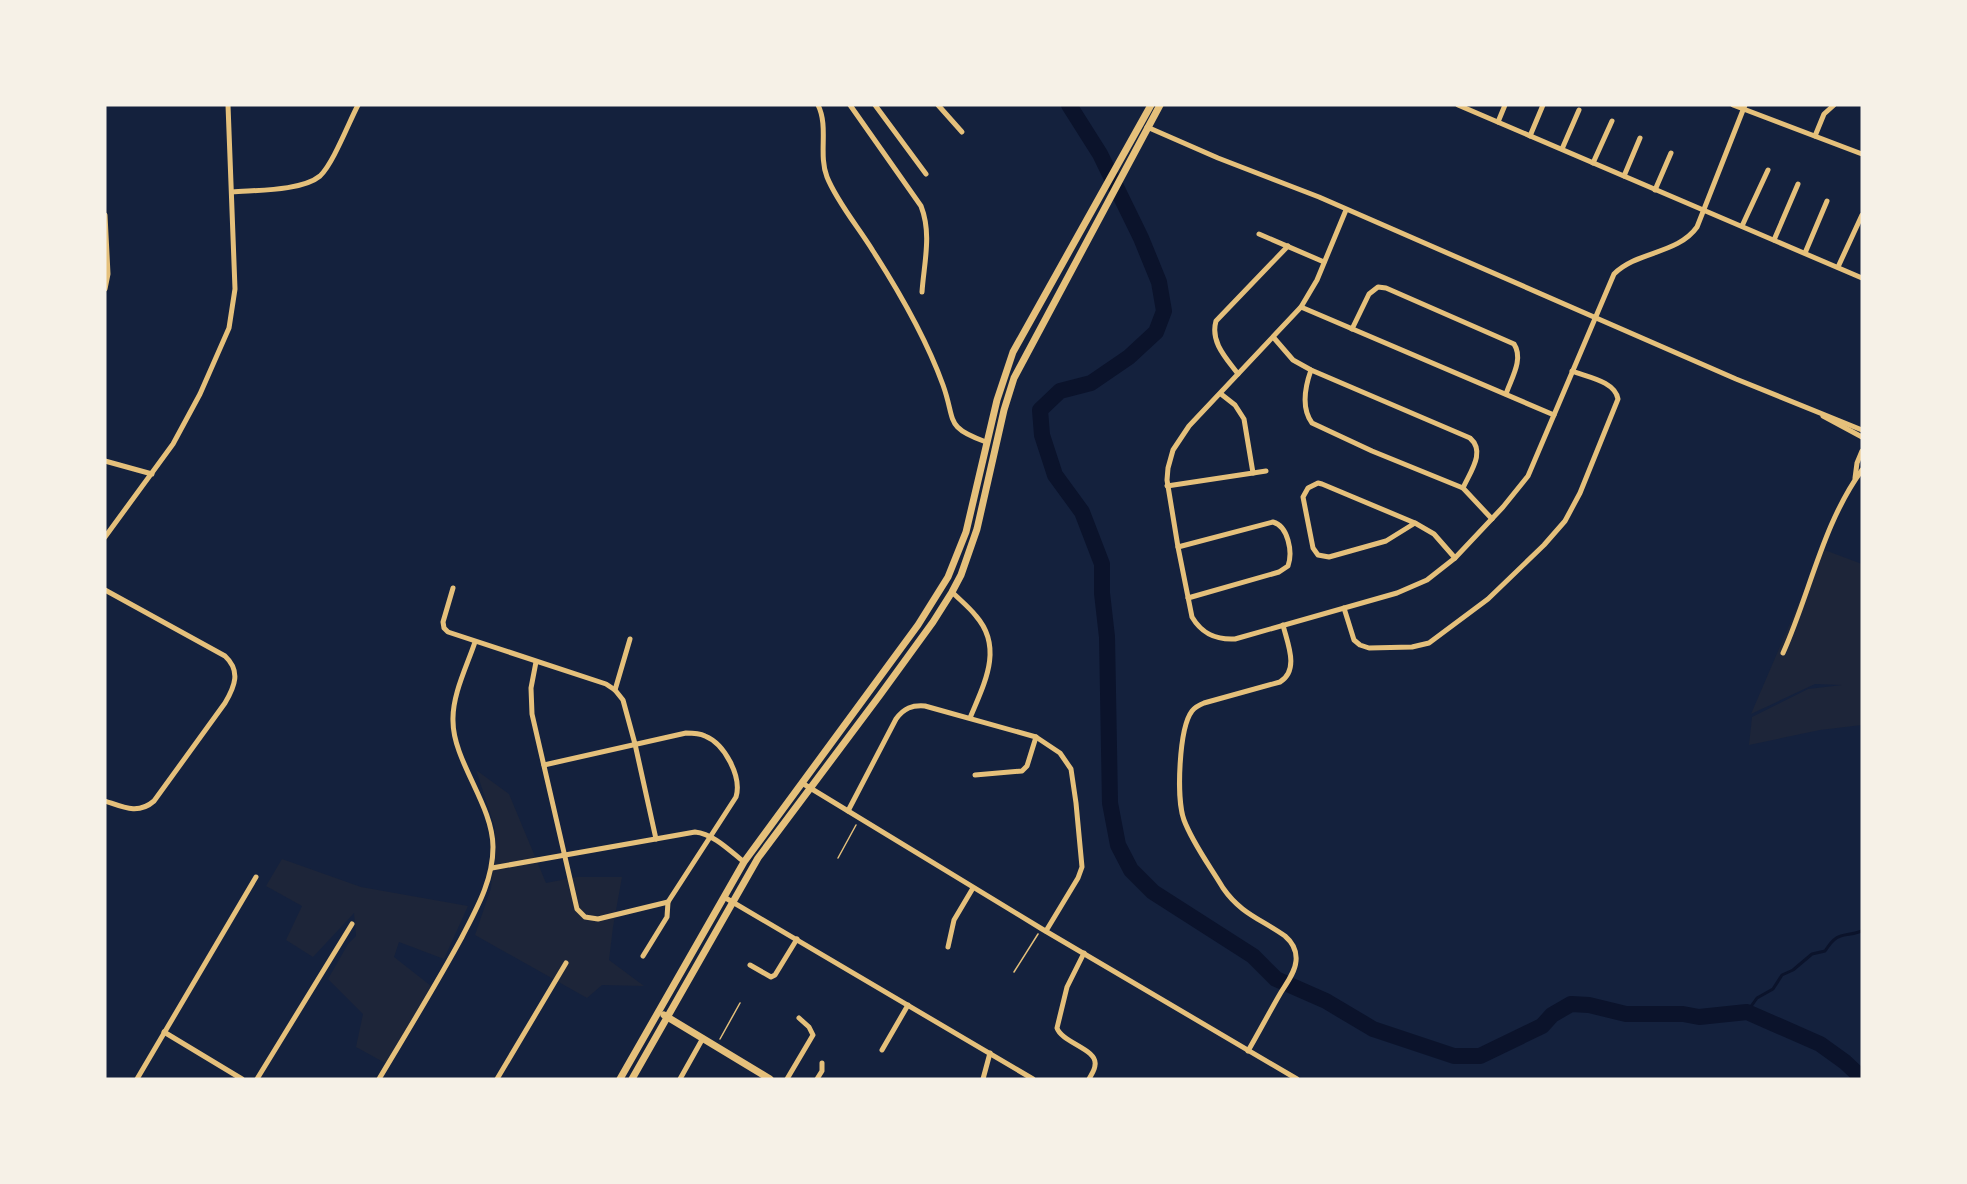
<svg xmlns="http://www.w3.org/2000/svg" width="1967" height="1184" font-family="Inter,sans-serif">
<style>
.green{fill:#1d2539}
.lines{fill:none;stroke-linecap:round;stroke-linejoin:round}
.stream{stroke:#0b132b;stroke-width:3}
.river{stroke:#0b132b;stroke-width:16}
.path{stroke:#e5c07b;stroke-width:1.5}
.minor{stroke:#e5c07b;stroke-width:5}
.tertiary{stroke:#e5c07b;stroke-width:7}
</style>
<rect width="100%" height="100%" fill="#14213d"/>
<g class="green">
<polygon points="1822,549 1862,564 1862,725 1820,730 1749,745 1752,717 1808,689 1842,685 1815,684 1751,714"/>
<polygon points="476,770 509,794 546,883 577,877 622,877 613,927 609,960 644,986 602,985 587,998 475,935 491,888 495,828"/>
<polygon points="282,859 361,887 468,906 444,959 399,942 394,957 431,986 387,1064 356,1047 363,1014 328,979 348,944 356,936 354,913 313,957 286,940 302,906 266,886"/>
</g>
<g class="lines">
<path class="stream" d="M1747,1012L1757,998L1773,989L1782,975L1793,970L1812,954L1825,951C1839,930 1842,938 1862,931"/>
<polyline class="river" points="1069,105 1100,154 1141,238 1159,282 1164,311 1156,332 1129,357 1091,383 1060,391 1040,410 1042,435 1055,475 1082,512 1102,564 1102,593 1107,637 1110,803 1118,845 1131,870 1153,892 1253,956 1276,979 1326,1001 1373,1029 1454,1056 1480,1056 1542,1026 1552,1015 1571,1004 1589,1005 1626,1014 1683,1014 1699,1017 1747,1012 1820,1044 1845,1062 1862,1078"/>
<g class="path">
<polyline points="838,858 856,825"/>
<polyline points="1014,972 1038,934"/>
<polyline points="720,1039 740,1003"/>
</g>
<g class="minor">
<path d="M818,105C829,127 818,154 827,177C837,202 859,228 873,251C900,293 926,338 943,385C956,421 944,427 986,442"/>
<path d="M850,105L921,206C932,234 924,263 922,292"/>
<polyline points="875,105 926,174"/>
<polyline points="938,105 962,132"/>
<polyline points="1458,105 1862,278"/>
<polyline points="1733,105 1862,154"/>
<polyline points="1498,122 1505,105"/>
<polyline points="1147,127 1218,158 1319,197 1736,379 1862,430"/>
<polyline points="1530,136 1543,105"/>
<polyline points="1815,136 1824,114 1834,105"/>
<polyline points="1562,149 1579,110"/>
<polyline points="1593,163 1612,121"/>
<polyline points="1624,176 1640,138"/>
<polyline points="1655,190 1671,153"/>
<path d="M232,192C256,190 302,191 320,176C333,164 349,122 358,105"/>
<path d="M1346,210L1317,280L1301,307L1189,426L1173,450L1168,468L1167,480L1178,547L1192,617C1202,634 1216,640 1235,639L1397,593L1427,580L1455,558L1503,507L1528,476L1614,274C1637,251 1678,254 1697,227L1745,105"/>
<polyline points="105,215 108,274 105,289"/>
<polyline points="1742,226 1768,170"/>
<polyline points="1259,234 1324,262"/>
<polyline points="1774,240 1798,184"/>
<polyline points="1805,253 1827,201"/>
<polyline points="1838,267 1862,215"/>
<polyline points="1301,307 1554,415"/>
<path d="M1352,329L1369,294L1378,287L1386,288L1514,344C1524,359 1511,379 1506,394"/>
<path d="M1274,338L1293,360L1311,370L1470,438C1486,452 1470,472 1463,488"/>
<path d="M1311,370C1305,387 1301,408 1312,423L1372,451L1463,488L1492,519"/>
<path d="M1238,374C1226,358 1210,342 1216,321L1288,246"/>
<polyline points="1823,416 1862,437"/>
<polyline points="105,461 152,474"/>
<polyline points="1253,473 1266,471"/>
<polyline points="1855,478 1857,463 1862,451"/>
<polygon points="1318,483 1322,484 1415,523 1386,541 1329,557 1318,555 1313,548 1303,497 1308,488"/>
<polyline points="1167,486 1253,473 1244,419 1235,405 1221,394"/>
<polyline points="1415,523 1434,534 1455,558"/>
<polyline points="105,537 173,444 200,394 229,328 235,289 228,105"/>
<path d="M1178,547L1273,522C1288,526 1293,552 1288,566L1279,572L1188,598"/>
<polyline points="453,588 443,622 444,628 448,632 606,684 615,690 623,700 635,744 656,839"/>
<path d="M105,590L225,656C241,671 235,686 225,703L154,801C138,815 123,807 105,801"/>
<path d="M952,592C960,600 969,607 976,616C1004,648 984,684 970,718"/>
<path d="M1344,608L1354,640L1360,645L1369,648L1412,647L1429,643L1488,599L1544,545L1565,521L1580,493L1618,399C1615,381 1587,377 1572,371"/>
<path d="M1783,653C1810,593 1823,523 1862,470"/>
<polyline points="536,662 531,688 532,714 577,909 585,917 598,919 668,902"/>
<polyline points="615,690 630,639"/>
<path d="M544,765L686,733C692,733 699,733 705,736C725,744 742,777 736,797L668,902L667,917L643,956"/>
<polyline points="975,775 1022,771 1027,766 1036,737"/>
<polyline points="802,783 1042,929 1297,1079"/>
<path d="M848,811L896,719C904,708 912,705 925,706L1036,737L1060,753L1071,769L1076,803L1082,867L1078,878L1046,931"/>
<path d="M492,868L695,832C714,834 730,851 744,862"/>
<polyline points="724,897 1033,1079"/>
<polyline points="948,947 954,920 973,888"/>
<path d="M1084,953L1067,987L1057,1028C1062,1043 1098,1049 1095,1065C1095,1070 1091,1075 1089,1079"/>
<polyline points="750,965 771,977 775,975 797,939"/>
<polyline points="164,1032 242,1079"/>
<polyline points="882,1050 908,1005"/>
<path d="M1248,1051C1259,1032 1269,1013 1280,994C1286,984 1295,973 1296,961C1297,951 1292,942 1285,936C1261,919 1241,914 1223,888C1210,866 1193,844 1184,820C1176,799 1179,728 1192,711C1195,707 1199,705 1204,703L1280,682C1300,670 1287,642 1283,625"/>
<polyline points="137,1079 256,877"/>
<polyline points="257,1079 352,924"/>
<path d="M379,1079C407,1032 436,985 462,937C477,908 493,880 493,847C493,805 453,761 453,721C452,695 467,666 475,642"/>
<polyline points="497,1079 566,963"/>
<polyline points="680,1079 703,1038"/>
<polyline points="787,1079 813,1035 809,1027 799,1018"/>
<polyline points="817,1079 822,1071 822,1063"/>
<polyline points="983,1079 990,1053"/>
</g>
<g class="tertiary">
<polyline points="664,1015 770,1079"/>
<polyline points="620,1079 744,862 918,625 948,577 966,532 997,400 1013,352 1151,105"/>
<polyline points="632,1079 758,858 880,695 933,622 952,592 961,575 977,529 1004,410 1014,378 1160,105"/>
</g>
</g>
<rect width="1967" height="1184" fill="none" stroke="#f6f1e7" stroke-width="213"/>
</svg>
